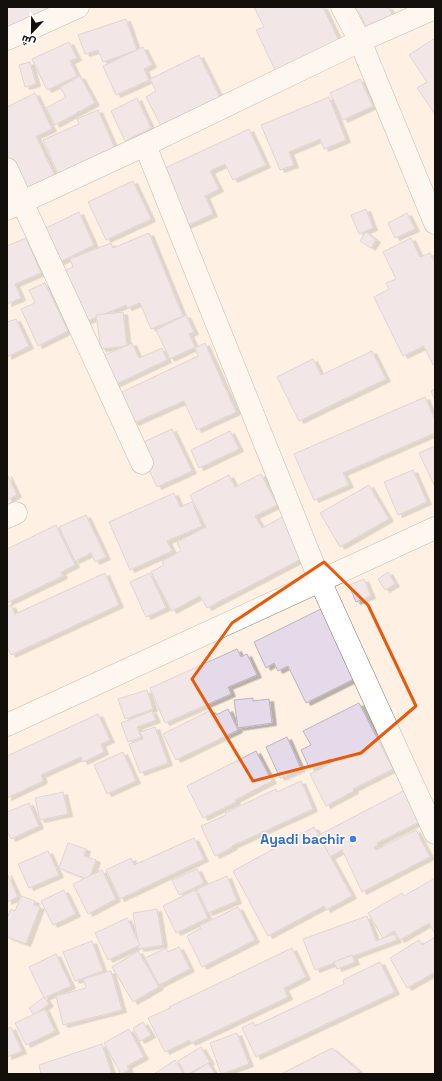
<svg xmlns="http://www.w3.org/2000/svg" width="442" height="1081" font-family="'Space Grotesk',Cairo,sans-serif">
<style>
.building{fill:#e5dae9;stroke:#beb3c1;filter:url(#shadow)}
.lines{fill:none;stroke-linecap:round;stroke-linejoin:round}
.minor-casing{stroke:#83786c;stroke-width:23}
.minor{stroke:#fff;stroke-width:22}
.marked{fill:none;stroke:#e8590c;stroke-width:3;stroke-linejoin:round}
.shop-dot{fill:#3f7fe0;stroke:#fff;stroke-width:1.5}
.labels{text-anchor:middle;stroke-width:3;stroke-linejoin:round;paint-order:stroke}
.shop-label{font-size:14px;font-weight:bold;fill:#366cbe;stroke:#fff;text-anchor:end}
</style>
<defs>
<filter id="shadow"><feDropShadow dx="4.5" dy="2.5" stdDeviation="0" flood-color="#0004"/></filter>
</defs>
<rect width="100%" height="100%" fill="#fef1e3"/>
<g class="building">
<polygon points="7,7 46,7 50,17 7,37"/>
<polygon points="254,7 323,7 341,45 278,76 256,30 264,27"/>
<polygon points="356,7 388,7 393,16 367,28"/>
<polygon points="126,19 137,50 103,62 98,50 85,54 78,35"/>
<polygon points="435,38 435,114 417,88 427,82 409,55"/>
<polygon points="69,42 77,58 70,61 77,76 47,90 32,59"/>
<polygon points="143,47 152,65 144,69 149,80 116,95 103,66"/>
<polygon points="199,55 221,99 162,128 146,97 156,91 150,79"/>
<polygon points="30,62 36,84 25,87 19,65"/>
<polygon points="80,76 95,103 55,125 46,108 66,97 60,87"/>
<polygon points="360,79 373,106 343,120 330,93"/>
<polygon points="35,93 52,129 36,136 56,178 24,193 7,158 7,107"/>
<polygon points="329,97 346,140 324,149 320,139 289,152 294,165 280,170 261,125"/>
<polygon points="137,98 151,128 125,141 111,111"/>
<polygon points="98,110 116,151 59,176 43,140 79,124 77,119"/>
<polygon points="249,129 266,165 233,180 225,164 210,171 219,189 205,196 213,214 186,226 159,171"/>
<polygon points="133,181 151,219 106,240 88,202"/>
<polygon points="366,209 373,228 359,234 351,215"/>
<polygon points="79,212 94,245 58,263 42,230"/>
<polygon points="407,213 415,229 395,238 388,223"/>
<polygon points="366,232 376,240 371,248 360,241"/>
<polygon points="149,233 183,316 151,329 140,303 127,308 126,305 85,322 64,271 73,267 70,259 111,243 113,248"/>
<polygon points="26,238 41,273 15,284 21,298 7,304 7,246"/>
<polygon points="411,238 420,257 430,253 435,263 435,364 433,365 424,346 403,356 374,297 389,289 386,283 396,279 383,252"/>
<polygon points="45,283 68,331 38,346 21,309 35,303 29,290"/>
<polygon points="123,312 127,346 101,349 96,315"/>
<polygon points="186,315 194,332 189,334 195,347 170,359 156,330"/>
<polygon points="16,319 29,346 7,357 7,322"/>
<polygon points="132,343 139,358 162,348 167,360 114,385 101,357"/>
<polygon points="205,343 236,412 197,430 184,401 134,423 120,393 198,356 195,348"/>
<polygon points="372,351 386,379 299,421 277,377 313,359 321,375"/>
<polygon points="435,389 435,400 431,391"/>
<polygon points="425,397 435,420 435,433 343,473 349,485 314,500 294,454"/>
<polygon points="172,429 192,471 157,487 137,445"/>
<polygon points="230,431 239,449 199,468 191,450"/>
<polygon points="435,446 435,487 419,453"/>
<polygon points="413,470 427,502 398,515 384,482"/>
<polygon points="7,474 17,495 7,500"/>
<polygon points="261,474 277,505 255,516 262,528 284,516 305,557 207,608 200,596 172,611 151,572 164,565 162,561 181,551 177,542 206,527 190,495 229,475 235,487"/>
<polygon points="369,485 389,519 340,547 320,513"/>
<polygon points="174,493 180,507 192,502 202,526 167,541 172,551 130,570 109,522"/>
<polygon points="86,515 106,557 95,562 91,553 75,561 59,527"/>
<polygon points="56,525 75,565 61,572 63,576 7,603 7,549"/>
<polygon points="388,572 395,584 385,590 378,579"/>
<polygon points="105,573 119,605 11,655 7,647 7,607 11,605 15,614"/>
<polygon points="150,573 166,608 146,617 130,582"/>
<polygon points="364,579 371,596 356,602 349,585"/>
<polygon points="325,607 360,676 306,703 288,666 278,671 274,663 266,668 254,642"/>
<polygon points="237,649 241,657 247,654 257,675 228,687 231,694 165,723 150,688"/>
<polygon points="147,690 153,709 125,719 118,699"/>
<polygon points="253,698 253,701 269,699 272,723 238,728 234,700"/>
<polygon points="359,703 393,769 353,789 354,791 326,806 310,774 333,762 330,759 310,769 301,750 311,745 303,731"/>
<polygon points="228,709 238,730 176,760 163,734 211,710 214,716"/>
<polygon points="152,711 156,720 137,727 141,737 128,742 121,723"/>
<polygon points="98,714 110,740 101,744 104,752 83,762 81,757 41,775 43,781 7,798 7,756"/>
<polygon points="155,727 168,763 140,773 129,744 143,739 140,732"/>
<polygon points="287,737 301,769 280,778 266,747"/>
<polygon points="256,751 272,781 235,800 236,802 203,818 187,786"/>
<polygon points="123,752 136,781 107,794 94,765"/>
<polygon points="301,781 313,809 232,846 233,847 215,856 201,826 226,815 225,813 276,789 277,792"/>
<polygon points="411,787 427,818 377,843 378,845 374,847 376,850 416,830 430,857 362,892 342,850 330,857 319,835"/>
<polygon points="63,792 68,814 40,820 35,798"/>
<polygon points="29,803 39,826 11,839 7,831 7,812"/>
<polygon points="314,827 352,896 326,910 324,906 268,936 233,871"/>
<polygon points="194,838 204,859 120,899 106,870 131,858 134,865"/>
<polygon points="68,843 86,849 84,856 96,860 89,880 59,868"/>
<polygon points="48,851 59,875 29,888 18,864"/>
<polygon points="197,869 204,883 179,895 172,880"/>
<polygon points="102,870 116,899 88,914 73,884"/>
<polygon points="7,873 18,897 7,902"/>
<polygon points="227,876 237,901 208,913 197,889"/>
<polygon points="435,878 435,934 429,923 400,940 394,931 383,938 368,913 402,893 404,896"/>
<polygon points="64,890 76,914 53,925 41,901"/>
<polygon points="195,890 208,918 176,933 163,906"/>
<polygon points="21,896 35,901 34,905 40,907 26,944 7,937 7,918 11,909 15,911"/>
<polygon points="238,907 255,940 202,967 187,936 201,928 199,926"/>
<polygon points="157,909 163,945 139,949 133,913"/>
<polygon points="367,916 376,941 394,934 397,940 315,970 303,939"/>
<polygon points="127,918 140,945 108,960 95,933"/>
<polygon points="435,937 435,972 407,988 390,958 419,940 422,945"/>
<polygon points="92,941 103,971 75,981 63,952"/>
<polygon points="179,947 190,969 159,985 145,958 166,948 168,952"/>
<polygon points="292,948 306,977 284,988 288,997 191,1043 189,1040 165,1052 148,1018 170,1008 169,1007"/>
<polygon points="138,951 159,987 133,1002 112,967"/>
<polygon points="56,954 71,986 44,998 29,967"/>
<polygon points="352,955 355,962 337,969 334,962"/>
<polygon points="380,962 395,992 256,1057 242,1028 253,1022 255,1026 344,984 343,980"/>
<polygon points="111,971 122,1010 63,1025 56,996 86,988 83,979"/>
<polygon points="44,997 49,1004 34,1015 29,1008"/>
<polygon points="45,1009 55,1031 26,1045 15,1023"/>
<polygon points="143,1022 151,1035 140,1041 133,1028"/>
<polygon points="11,1027 22,1051 7,1057 7,1029"/>
<polygon points="129,1029 144,1057 127,1066 129,1070 121,1074 104,1043"/>
<polygon points="237,1033 249,1064 221,1074 210,1043"/>
<polygon points="102,1044 112,1074 41,1074 39,1065"/>
<polygon points="201,1047 210,1062 188,1074 185,1074 178,1061"/>
<polygon points="332,1048 359,1071 357,1074 281,1074"/>
<polygon points="175,1060 184,1074 154,1074"/>
<polygon points="208,1063 215,1074 191,1074"/>
</g>
<g class="lines">
<g class="minor-casing">
<g id="minor">
<polyline points="342,7 360,41 435,223"/>
<polyline points="7,39 78,7"/>
<polyline points="145,145 320,581 435,833"/>
<polyline points="7,169 142,463"/>
<polyline points="7,209 145,145 360,41 435,8"/>
<polyline points="7,517 16,513"/>
<polyline points="7,725 435,528"/>
</g>
</g>
<use href="#minor" class="minor"/>
</g>
<path d="M0 0H442V1081H0ZM324,562L368,605L416,706L361,753L253,781L192,679L232,623Z" fill="#fef1e3" fill-opacity=".55" fill-rule="evenodd"/>
<path class="marked" d="M324,562L368,605L416,706L361,753L253,781L192,679L232,623Z"/>
<circle class="shop-dot" cx="353" cy="839" r="4"/>
<g class="labels">
<g class="shop-label">
<text x="345" y="844">Ayadi bachir</text>
</g>
</g>
<rect width="442" height="1081" fill="none" stroke="#120e09" stroke-width="16"/>
<g transform="translate(32 32) rotate(202)" stroke="#ffffff" stroke-width="3" paint-order="stroke">
<path d="M0-3L7 15L0 10L-7 15Z" fill="#120e09"/>
<text y="-6" font-size="11" font-weight="bold" text-anchor="middle" fill="#120e09">ش</text>
</g>
</svg>
